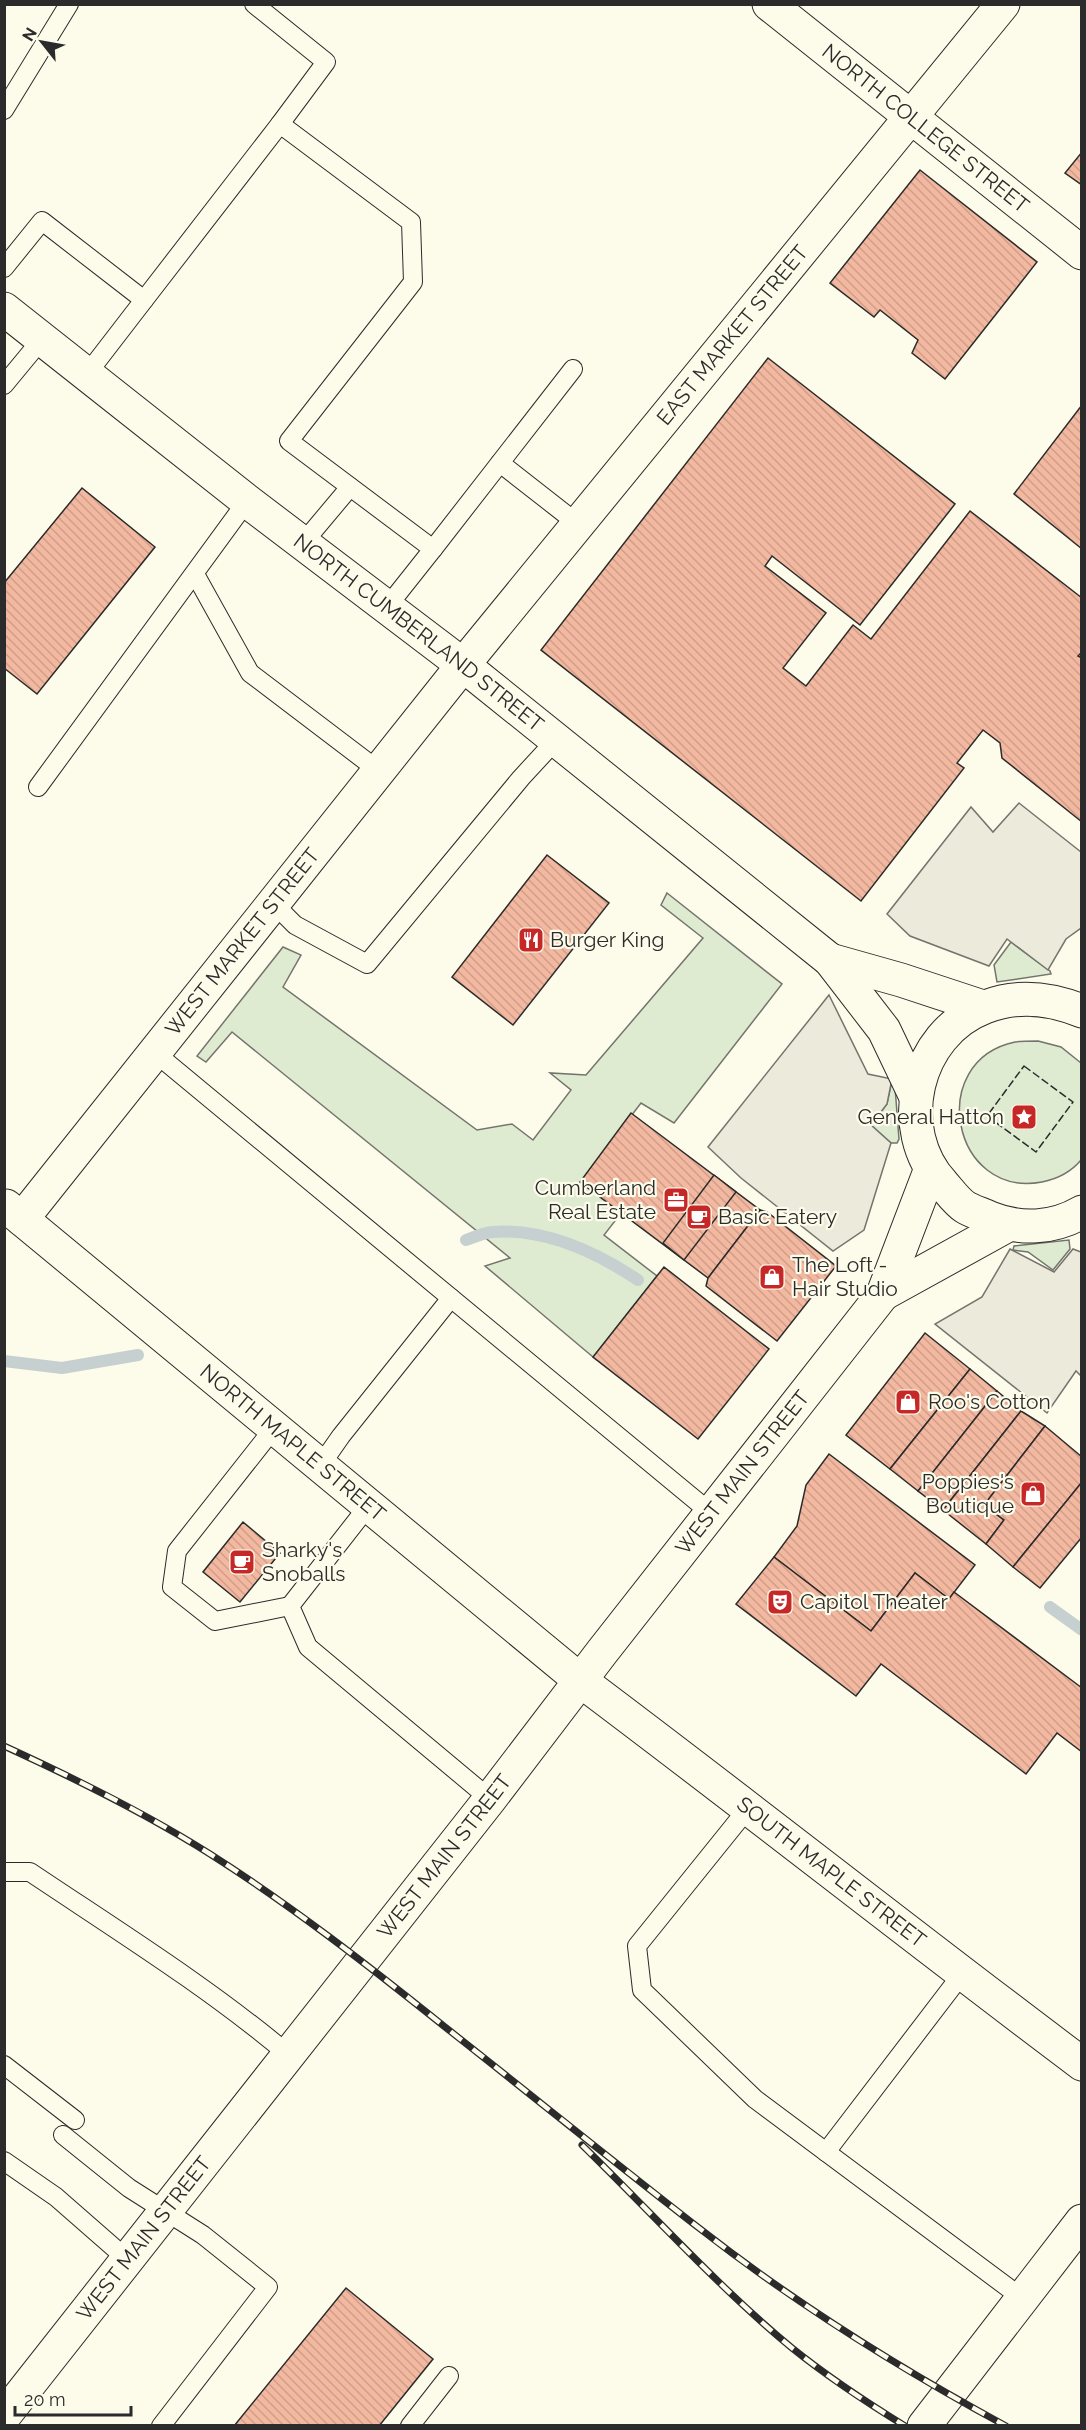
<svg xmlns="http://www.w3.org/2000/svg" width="1086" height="2430" font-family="Raleway,sans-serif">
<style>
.grass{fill:#deebd1;stroke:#74746e;stroke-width:1.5}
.parking{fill:#eceadb;stroke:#74746e;stroke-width:1.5}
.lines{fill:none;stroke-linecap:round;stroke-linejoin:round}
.stream{stroke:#c7d0d0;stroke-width:12}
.building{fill:url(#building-back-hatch);stroke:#2b2b2b;stroke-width:1.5}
.lane-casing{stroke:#2b2b2b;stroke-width:20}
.street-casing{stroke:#2b2b2b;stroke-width:35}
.secondary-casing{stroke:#2b2b2b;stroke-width:35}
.primary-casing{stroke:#2b2b2b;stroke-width:35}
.lane{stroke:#fdfbea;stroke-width:18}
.street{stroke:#fdfbea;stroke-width:33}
.secondary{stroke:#fdfbea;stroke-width:33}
.primary{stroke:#fdfbea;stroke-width:33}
.rail-casing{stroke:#2b2b2b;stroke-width:7}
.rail{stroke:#fdfbea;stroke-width:4.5;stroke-dasharray:14;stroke-linecap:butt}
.fence{stroke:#2b2b2b;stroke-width:1.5;stroke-dasharray:8 3;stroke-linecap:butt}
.labels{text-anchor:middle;stroke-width:4.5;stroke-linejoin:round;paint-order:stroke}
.street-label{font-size:21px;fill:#2b2b2b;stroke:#fdfbea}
.poi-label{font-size:21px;fill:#2b2b2b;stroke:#fdfbea;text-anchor:start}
</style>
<defs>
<pattern id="building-back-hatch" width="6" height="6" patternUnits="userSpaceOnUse" patternTransform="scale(1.5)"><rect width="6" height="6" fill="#f2b8a0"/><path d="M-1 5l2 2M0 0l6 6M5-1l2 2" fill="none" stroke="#d09e8a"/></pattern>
</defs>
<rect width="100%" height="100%" fill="#fdfbea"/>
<g class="grass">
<polygon points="667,893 782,984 674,1123 641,1103 581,1181 622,1212 604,1235 657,1276 593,1357 485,1266 510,1258 232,1032 206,1062 197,1056 283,947 301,955 283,987 477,1130 512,1124 533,1140 571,1090 550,1073 586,1075 703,938 661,905"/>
<polygon points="1011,942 1050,971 1051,974 997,982 994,965"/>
<path d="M1038,1041L1061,1047L1081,1063V1160C1071,1172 1057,1179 1042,1182C952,1199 925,1061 1015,1042C1022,1041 1031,1041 1038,1041Z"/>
<polygon points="891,1085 895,1087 899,1139 897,1143 891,1143 871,1125 887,1104"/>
<polygon points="1069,1240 1070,1249 1053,1270 1028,1252 1013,1250 1014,1246"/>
</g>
<g class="parking">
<polygon points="1019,803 1081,852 1081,928 1066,939 1048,970 1007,939 989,966 910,936 887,914 971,807 993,832"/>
<polygon points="829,995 868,1074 892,1079 887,1104 871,1125 891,1143 864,1230 833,1251 741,1178 708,1147"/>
<polygon points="1010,1249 1054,1272 1073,1249 1081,1252 1081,1376 1076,1371 1047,1413 935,1324 982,1297"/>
</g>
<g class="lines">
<g class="stream">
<path d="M466,1240C474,1237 484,1233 492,1232C544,1228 596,1252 638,1280"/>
<polyline points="4,1361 62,1368 138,1355"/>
<polyline points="1050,1607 1082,1630"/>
</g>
</g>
<g class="building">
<polygon points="1082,152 1082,185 1065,173"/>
<polygon points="920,170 1037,262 945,379 912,353 918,340 880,310 874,317 830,283"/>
<polygon points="768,358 955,504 860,625 772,556 765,566 826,613 783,668 806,686 853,625 871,639 970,511 1082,598 1082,652 1078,656 1082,658 1082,822 1002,758 1000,743 983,730 957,763 964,768 861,901 541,650"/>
<polygon points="1082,405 1082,549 1014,494"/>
<polygon points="82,488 155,547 37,694 4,668 4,583"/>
<polygon points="547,855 609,903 513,1025 452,977"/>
<polygon points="631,1113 760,1210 708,1278 580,1182"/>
<polygon points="714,1175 736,1192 684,1260 663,1243"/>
<polygon points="760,1210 767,1212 836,1266 777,1341 706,1286 708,1278"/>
<polygon points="664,1267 769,1349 698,1439 593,1357"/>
<polygon points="925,1333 970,1369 890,1469 846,1435"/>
<polygon points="970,1369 997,1391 918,1491 890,1469"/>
<polygon points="997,1391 1021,1411 943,1510 918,1491"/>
<polygon points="1021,1411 1045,1426 984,1505 1004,1520 986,1544 943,1510"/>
<polygon points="1045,1426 1082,1457 1082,1482 1013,1567 986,1544 1004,1520 984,1505"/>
<polygon points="829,1454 975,1565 949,1599 915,1573 871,1631 774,1557 797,1526 806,1485"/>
<polygon points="1082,1482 1082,1537 1040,1588 1013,1567"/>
<polygon points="243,1522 280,1553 240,1602 203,1572"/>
<polygon points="774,1557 871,1631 915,1573 949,1599 954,1592 1082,1688 1082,1752 1057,1733 1026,1774 881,1664 856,1696 736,1604"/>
<polygon points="346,2288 433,2359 379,2426 234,2426"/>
</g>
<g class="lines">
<g class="lane-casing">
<g id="lane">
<polyline points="254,4 326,62 280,124"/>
<polyline points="4,110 69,4"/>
<polyline points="4,268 42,221 144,300 280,124 411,222 413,282 289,441 433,549 387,607"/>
<polyline points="87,374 144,300"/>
<polyline points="4,385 42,339"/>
<polyline points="500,463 578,524"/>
<polyline points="303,543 350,487"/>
<polyline points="433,549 573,369"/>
<polyline points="195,574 250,673 379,771"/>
<polyline points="38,787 247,501"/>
<polyline points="273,903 295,925 367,964 521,778 556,740"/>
<polyline points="154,1052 451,1298 341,1436 320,1466"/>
<polyline points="451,1298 711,1513"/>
<polyline points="274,1428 177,1551 172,1587 215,1621 290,1606"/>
<polyline points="369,1505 290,1606 308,1647 490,1799"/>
<polyline points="749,1807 637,1946 642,1990 755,2099 1022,2298"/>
<path d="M4,1872H30C118,1931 208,1987 289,2055"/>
<polyline points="4,2065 75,2120"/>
<polyline points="63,2135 129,2188 203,2235 268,2287 161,2426"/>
<polyline points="826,2152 962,1974"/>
<polyline points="4,2161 56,2197 128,2260"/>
<polyline points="410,2426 449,2376"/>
</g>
</g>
<g class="street-casing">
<g id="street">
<path id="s1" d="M769,4L1082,253"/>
<path id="s2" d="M6,1206L581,1681"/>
<path id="s3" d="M22,1219L463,665L1003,4"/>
<polyline points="924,2426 1082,2221"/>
</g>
</g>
<g class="secondary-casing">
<g id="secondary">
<path id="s4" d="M581,1681C749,1807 914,1938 1082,2064"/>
</g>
</g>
<g class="primary-casing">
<g id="primary">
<path id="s5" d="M4,309L247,501L463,665L830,960L884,1030L916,1097"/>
<polyline points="830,960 901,980 983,1007"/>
<path d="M1082,1011C1050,998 1018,994 985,1007C914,1034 893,1130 943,1184C950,1192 957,1202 965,1207C973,1212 982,1214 990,1218C1020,1230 1053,1229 1082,1212"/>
<polyline points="883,1294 1008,1225"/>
<path id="s6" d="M4,2416L490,1799L602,1652L883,1294L930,1171"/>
</g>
</g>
<use href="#lane" class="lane"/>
<use href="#street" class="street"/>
<use href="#secondary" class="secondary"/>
<use href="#primary" class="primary"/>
<g class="rail-casing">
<g id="rail">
<path d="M4,1746C74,1778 145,1813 210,1854C292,1906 369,1966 445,2027C530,2094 614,2162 699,2228C795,2303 899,2368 1006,2426"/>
<path d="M582,2145C652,2213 718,2287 792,2348C828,2377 866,2402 905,2426"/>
</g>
</g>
<use href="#rail" class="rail"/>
<polygon class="fence" points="1024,1066 1073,1102 1036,1152 987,1116"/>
</g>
<defs>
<g id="restaurant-square" transform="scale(1.35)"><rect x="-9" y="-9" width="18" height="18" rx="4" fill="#c62828" stroke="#fdfbea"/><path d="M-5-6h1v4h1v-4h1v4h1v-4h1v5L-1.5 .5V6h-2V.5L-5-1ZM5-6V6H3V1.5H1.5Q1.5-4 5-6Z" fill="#fff"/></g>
<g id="sight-square" transform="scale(1.35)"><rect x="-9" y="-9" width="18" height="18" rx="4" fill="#c62828" stroke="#fdfbea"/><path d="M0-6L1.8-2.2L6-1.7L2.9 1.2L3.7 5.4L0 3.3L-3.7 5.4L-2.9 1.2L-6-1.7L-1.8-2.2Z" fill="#fff"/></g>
<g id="office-square" transform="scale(1.35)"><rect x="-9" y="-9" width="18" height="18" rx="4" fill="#c62828" stroke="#fdfbea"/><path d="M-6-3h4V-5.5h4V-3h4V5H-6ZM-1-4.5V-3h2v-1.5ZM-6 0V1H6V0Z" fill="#fff"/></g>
<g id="cafe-square" transform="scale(1.35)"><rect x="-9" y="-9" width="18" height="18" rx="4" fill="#c62828" stroke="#fdfbea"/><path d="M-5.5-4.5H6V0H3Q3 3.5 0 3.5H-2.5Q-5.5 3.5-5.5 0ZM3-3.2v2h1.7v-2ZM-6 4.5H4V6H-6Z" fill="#fff"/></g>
<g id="shop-square" transform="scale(1.35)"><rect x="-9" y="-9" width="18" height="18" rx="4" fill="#c62828" stroke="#fdfbea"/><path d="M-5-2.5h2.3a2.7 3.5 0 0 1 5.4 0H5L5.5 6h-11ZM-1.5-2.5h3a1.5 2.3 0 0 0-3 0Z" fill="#fff"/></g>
<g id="theatre-square" transform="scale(1.35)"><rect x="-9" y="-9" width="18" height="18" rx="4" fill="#c62828" stroke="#fdfbea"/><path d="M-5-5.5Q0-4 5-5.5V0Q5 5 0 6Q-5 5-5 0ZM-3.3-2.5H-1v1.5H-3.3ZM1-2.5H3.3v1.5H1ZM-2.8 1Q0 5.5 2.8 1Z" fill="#fff"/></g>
</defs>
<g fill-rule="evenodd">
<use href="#restaurant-square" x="531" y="940"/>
<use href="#sight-square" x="1024" y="1117"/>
<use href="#office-square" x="676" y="1200"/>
<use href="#cafe-square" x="699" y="1217"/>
<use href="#shop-square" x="772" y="1277"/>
<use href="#shop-square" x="908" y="1402"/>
<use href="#shop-square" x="1033" y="1494"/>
<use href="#cafe-square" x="242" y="1562"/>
<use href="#theatre-square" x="780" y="1602"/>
</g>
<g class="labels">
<g class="street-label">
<text dy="7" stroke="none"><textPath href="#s1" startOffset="200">NORTH COLLEGE STREET</textPath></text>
<text dy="7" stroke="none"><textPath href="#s3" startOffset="1134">EAST MARKET STREET</textPath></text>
<text dy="7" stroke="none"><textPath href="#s5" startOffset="526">NORTH CUMBERLAND STREET</textPath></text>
<text dy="7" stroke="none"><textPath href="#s3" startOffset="354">WEST MARKET STREET</textPath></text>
<text dy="7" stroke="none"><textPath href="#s2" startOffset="372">NORTH MAPLE STREET</textPath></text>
<text dy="7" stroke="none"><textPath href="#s6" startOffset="1198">WEST MAIN STREET</textPath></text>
<text dy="7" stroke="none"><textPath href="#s6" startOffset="712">WEST MAIN STREET</textPath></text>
<text dy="7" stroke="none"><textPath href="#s4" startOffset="315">SOUTH MAPLE STREET</textPath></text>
<text dy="7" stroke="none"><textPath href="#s6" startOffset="226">WEST MAIN STREET</textPath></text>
</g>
<g class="poi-label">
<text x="550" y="947">Burger King</text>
<text x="1004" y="1124" text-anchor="end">General Hatton</text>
<text x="656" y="1195" text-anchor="end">Cumberland<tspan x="656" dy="24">Real Estate</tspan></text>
<text x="718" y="1224">Basic Eatery</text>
<text x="792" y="1272">The Loft -<tspan x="792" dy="24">Hair Studio</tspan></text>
<text x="928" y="1409">Roo's Cotton</text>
<text x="1014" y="1489" text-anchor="end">Poppies's<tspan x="1014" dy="24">Boutique</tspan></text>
<text x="262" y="1557">Sharky's<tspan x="262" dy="24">Snoballs</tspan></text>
<text x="800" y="1609">Capitol Theater</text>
</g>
</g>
<rect width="1086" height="2430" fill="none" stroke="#2b2b2b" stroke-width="12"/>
<g transform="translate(42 42) rotate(301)" stroke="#fdfbea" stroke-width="4.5" paint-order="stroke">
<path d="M0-4.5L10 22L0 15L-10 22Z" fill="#2b2b2b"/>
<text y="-9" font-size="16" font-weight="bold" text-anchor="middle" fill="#2b2b2b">N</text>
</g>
<path d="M15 2406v9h116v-9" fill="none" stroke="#2b2b2b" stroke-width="3"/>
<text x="24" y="2406" font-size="18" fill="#2b2b2b" stroke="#fdfbea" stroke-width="4.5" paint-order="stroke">20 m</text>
</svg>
